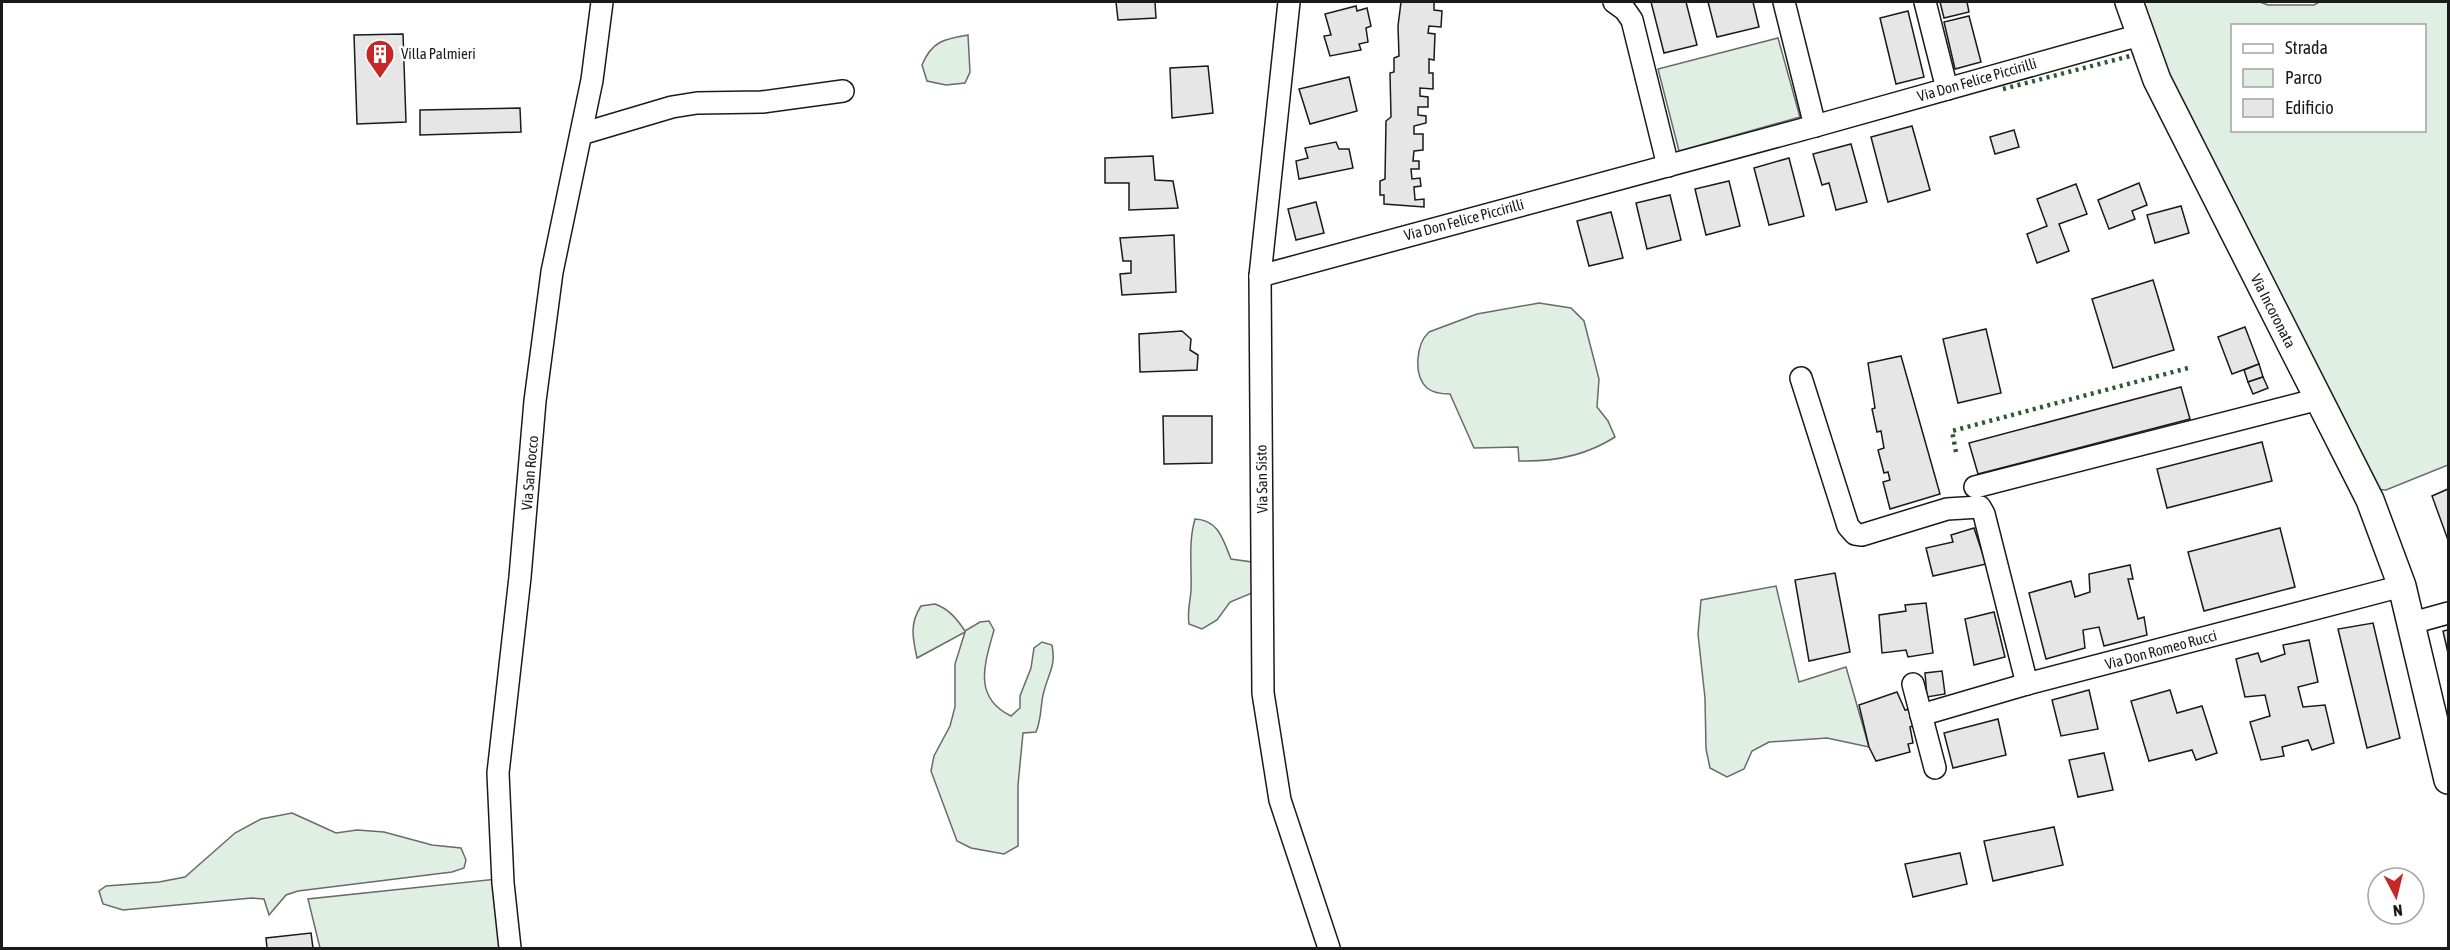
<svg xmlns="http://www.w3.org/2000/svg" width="2450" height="950" font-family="'Asap Condensed',sans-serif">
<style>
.green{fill:#e0efe3;stroke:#6a6a6a;stroke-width:1.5;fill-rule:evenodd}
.building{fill:#e6e6e6;stroke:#1a1a1a;stroke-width:1.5}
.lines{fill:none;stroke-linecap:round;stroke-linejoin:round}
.minor-casing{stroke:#1a1a1a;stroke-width:24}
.major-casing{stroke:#1a1a1a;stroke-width:30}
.minor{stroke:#fff;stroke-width:21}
.major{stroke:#fff;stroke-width:27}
.hedge{stroke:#2b5a34;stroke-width:4.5;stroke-dasharray:3 4.5;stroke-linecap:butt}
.labels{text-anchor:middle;stroke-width:4.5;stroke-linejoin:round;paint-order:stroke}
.poi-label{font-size:15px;fill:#1a1a1a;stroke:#fff;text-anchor:start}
.street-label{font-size:15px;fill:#1a1a1a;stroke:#fff}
</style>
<rect width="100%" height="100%" fill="#fff"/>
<g class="green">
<path d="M2139,2H2260L2268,5H2314L2319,2H2448V465L2386,490L2371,489L2184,116ZM2232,26H2424V130H2232Z"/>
<path d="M968,35L970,72L965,83L946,85L927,81L922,65C932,41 944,39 968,35Z"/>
<polygon points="1778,38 1800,117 1679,151 1658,69"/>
<path d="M1539,303L1571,308L1584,321L1599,379L1597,407L1608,421L1615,437C1587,455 1553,462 1519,461L1518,447L1474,448L1450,394C1443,394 1433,393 1427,388C1413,375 1416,344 1429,332L1477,314Z"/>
<path d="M1195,519C1219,520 1223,540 1231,559L1252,562V593L1230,602L1217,620L1202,629L1189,624C1187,612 1190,603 1191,591C1192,567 1188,543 1195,519Z"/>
<polygon points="1776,586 1799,682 1846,667 1869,747 1827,738 1769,742 1752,751 1744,769 1727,777 1710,768 1706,749 1705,698 1698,634 1701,600"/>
<path d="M935,604C949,609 957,619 965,631L980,622L989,621L994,630C985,663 972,697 1011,716L1020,708V696L1031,668L1034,648L1042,642L1052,645C1056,666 1049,672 1044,691C1040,705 1042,718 1036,732L1023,733L1018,785V846L1004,854L971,848L957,841L931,771L934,756L950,726L955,707V664L965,632L917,658C913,639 909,624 921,606Z"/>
<polygon points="292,813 336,833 357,830 384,832 432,845 461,848 466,860 464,868 452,872 298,891 286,895 269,915 264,899 252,898 123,910 103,904 99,891 106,886 159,882 185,877 235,833 261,819"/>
<polygon points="497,879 505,948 320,948 308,899"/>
</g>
<g class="building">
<polygon points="1116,2 1155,2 1156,18 1118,20"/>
<polygon points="1401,2 1434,2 1434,10 1442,11 1441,27 1429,26 1428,33 1435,34 1434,60 1429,59 1429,73 1433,73 1433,89 1420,88 1420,96 1428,97 1428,107 1418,107 1418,115 1426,116 1426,123 1414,126 1414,134 1423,134 1423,150 1414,151 1413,161 1419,161 1419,169 1411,169 1412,179 1420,178 1421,186 1414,187 1415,200 1424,199 1424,207 1384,204 1384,195 1380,195 1380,181 1385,179 1386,121 1391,117 1390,73 1394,72 1394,58 1399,56 1398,26"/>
<polygon points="1651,2 1686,2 1697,45 1664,53"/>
<polygon points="1708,2 1753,2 1759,27 1717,37"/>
<polygon points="1940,2 1967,2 1969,12 1944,18"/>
<polygon points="1356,6 1357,11 1367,8 1371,26 1366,28 1368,42 1359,44 1361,50 1330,56 1324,36 1331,35 1325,14"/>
<polygon points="1908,11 1924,77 1896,84 1880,18"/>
<polygon points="1969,16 1981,62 1955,69 1944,22"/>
<polygon points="403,34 406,122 357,124 354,35"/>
<polygon points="1208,66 1213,113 1172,118 1170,68"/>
<polygon points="1349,77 1357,111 1310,124 1299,89"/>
<polygon points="520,108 521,132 420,135 420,110"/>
<polygon points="1912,126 1930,190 1888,202 1871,137"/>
<polygon points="2014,130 2019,147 1995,154 1990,137"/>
<polygon points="1336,142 1339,149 1349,149 1353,168 1299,179 1296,161 1308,158 1305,148"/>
<polygon points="1851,144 1867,202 1836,210 1829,183 1822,185 1813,154"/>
<polygon points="1153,156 1155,180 1173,181 1178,208 1129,210 1129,183 1105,183 1105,158"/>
<polygon points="1789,158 1804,216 1769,225 1754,168"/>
<polygon points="1729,181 1740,226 1706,235 1695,189"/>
<polygon points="2139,183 2147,205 2132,211 2135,219 2109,229 2098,200"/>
<polygon points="2076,184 2087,214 2059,224 2069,251 2037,263 2027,234 2047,226 2037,199"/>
<polygon points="1670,195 1681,240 1647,249 1636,203"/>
<polygon points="1316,202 1324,233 1296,240 1288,209"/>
<polygon points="2181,206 2189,233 2155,243 2147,215"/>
<polygon points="1611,212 1623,258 1589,266 1577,221"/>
<polygon points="1174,235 1176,292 1122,295 1120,274 1131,273 1131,261 1123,261 1120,238"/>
<polygon points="2153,280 2174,350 2113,368 2092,299"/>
<polygon points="2245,327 2259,364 2232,374 2218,337"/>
<polygon points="1986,329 2001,393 1958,403 1943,339"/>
<polygon points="1182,331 1191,339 1190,350 1198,355 1197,370 1140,372 1139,334"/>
<polygon points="1901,356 1940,494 1890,509 1883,482 1890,480 1888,472 1884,473 1878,450 1884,448 1881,431 1877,432 1872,409 1875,408 1868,363"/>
<polygon points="2259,364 2263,377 2248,382 2244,370"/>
<polygon points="2263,377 2268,388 2253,394 2248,382"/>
<polygon points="2181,387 2190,419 1978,474 1969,443"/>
<polygon points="1163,416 1212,416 1212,463 1164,464"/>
<polygon points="2262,442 2272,481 2167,508 2157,469"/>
<polygon points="2448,489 2448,540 2432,496"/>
<polygon points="1974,528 1986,564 1933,576 1926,548 1953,542 1951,535"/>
<polygon points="2280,528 2295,587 2204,611 2188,552"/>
<polygon points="2130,565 2133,579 2128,579 2138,619 2144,617 2147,635 2104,646 2099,627 2083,630 2085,648 2046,659 2029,593 2071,581 2075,597 2090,592 2089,574"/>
<polygon points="1835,573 1850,652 1809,661 1795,580"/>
<polygon points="1926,603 1933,653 1908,657 1906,650 1882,653 1879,615 1906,611 1905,605"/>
<polygon points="1994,612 2005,657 1974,665 1965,619"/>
<polygon points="2373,623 2400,738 2367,748 2338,629"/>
<polygon points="2448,630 2448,653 2443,631"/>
<polygon points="2309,640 2318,682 2298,687 2303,707 2325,705 2334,743 2312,750 2308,740 2282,747 2284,756 2261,760 2250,722 2270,716 2265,695 2245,697 2236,659 2258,653 2261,662 2285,654 2283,645"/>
<polygon points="1942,671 1945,694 1927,697 1925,673"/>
<polygon points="2089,690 2098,729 2061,736 2052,700"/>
<polygon points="2170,690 2177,713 2202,706 2217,753 2196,760 2192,750 2149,761 2131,701"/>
<polygon points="1897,692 1905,710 1913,708 1918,724 1910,727 1913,743 1908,744 1910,752 1876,761 1869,747 1859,705"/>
<polygon points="1998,719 2006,755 1953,768 1944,733"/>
<polygon points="2104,753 2113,790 2078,797 2069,760"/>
<polygon points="2054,827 2063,865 1993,881 1984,841"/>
<polygon points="1960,853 1967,884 1913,897 1905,864"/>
<polygon points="311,933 313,948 267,948 266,938"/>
</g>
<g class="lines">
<g class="minor-casing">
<g id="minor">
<polyline points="1289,2 1260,276 1263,693 1280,800 1329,948"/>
<polyline points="1614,2 1625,10 1632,20 1668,166"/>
<polyline points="1784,2 1815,126"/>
<polyline points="1925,2 1947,89"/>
<polyline points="581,134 672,107 697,103 762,102 843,91"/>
<polyline points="1260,276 1815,126 2140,35"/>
<polyline points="1801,378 1848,526 1855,534 1862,535 1947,509 1980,507 1984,514 2027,684"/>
<polyline points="1975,487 2319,399"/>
<polyline points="2412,623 2448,613"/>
<polyline points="1913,684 1935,768"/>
<polyline points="1921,715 2027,684 2402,586"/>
<polyline points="510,948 503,883 498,773 520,577 535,401 552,272 592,80 602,2"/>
</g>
</g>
<g class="major-casing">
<polyline id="major" points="2129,2 2157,80 2370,500 2402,586 2448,780"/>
</g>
<use href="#minor" class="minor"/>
<use href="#major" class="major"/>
<g class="hedge">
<polyline points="2003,89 2134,55"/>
<polyline points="1956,452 1952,431 2188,368"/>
</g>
</g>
<defs>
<g id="building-pin" transform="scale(1.5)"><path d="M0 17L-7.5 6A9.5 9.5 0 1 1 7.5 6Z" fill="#c62828" stroke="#fff"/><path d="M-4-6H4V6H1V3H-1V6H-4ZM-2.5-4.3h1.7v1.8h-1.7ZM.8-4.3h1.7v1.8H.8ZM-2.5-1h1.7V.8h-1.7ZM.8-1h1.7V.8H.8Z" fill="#fff"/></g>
</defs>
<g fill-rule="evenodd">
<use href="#building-pin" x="380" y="54"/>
</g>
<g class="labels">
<g class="poi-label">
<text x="401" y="59">Villa Palmieri</text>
</g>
<g class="street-label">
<text transform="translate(1977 80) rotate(-16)" y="5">Via Don Felice Piccirilli</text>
<text transform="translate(1464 220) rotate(-15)" y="5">Via Don Felice Piccirilli</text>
<text transform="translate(2273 311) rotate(63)" y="5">Via Incoronata</text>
<text transform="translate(530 473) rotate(-85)" y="5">Via San Rocco</text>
<text transform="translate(1262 479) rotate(-91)" y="5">Via San Sisto</text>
<text transform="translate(2161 650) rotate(-15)" y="5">Via Don Romeo Rucci</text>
</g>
</g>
<rect width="2450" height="950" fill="none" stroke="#1a1a1a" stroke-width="6"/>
<rect x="2231" y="24" width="195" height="108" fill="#ffffff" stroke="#a3a3a3" stroke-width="1.5"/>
<rect x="2243" y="44" width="30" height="9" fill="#ffffff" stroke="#a3a3a3" stroke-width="1.5"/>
<text x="2285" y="54" font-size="18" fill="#1a1a1a">Strada</text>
<rect x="2243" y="69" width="30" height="18" fill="#e0efe3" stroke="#a3a3a3" stroke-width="1.5"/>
<text x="2285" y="84" font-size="18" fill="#1a1a1a">Parco</text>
<rect x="2243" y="99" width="30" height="18" fill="#e6e6e6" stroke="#a3a3a3" stroke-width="1.5"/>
<text x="2285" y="114" font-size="18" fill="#1a1a1a">Edificio</text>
<g transform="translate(2396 896) rotate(173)"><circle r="28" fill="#ffffff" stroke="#a3a3a3" stroke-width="1.5"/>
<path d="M0-4.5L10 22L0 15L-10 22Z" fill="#c62828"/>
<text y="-9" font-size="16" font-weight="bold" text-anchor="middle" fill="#1a1a1a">N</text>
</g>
</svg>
